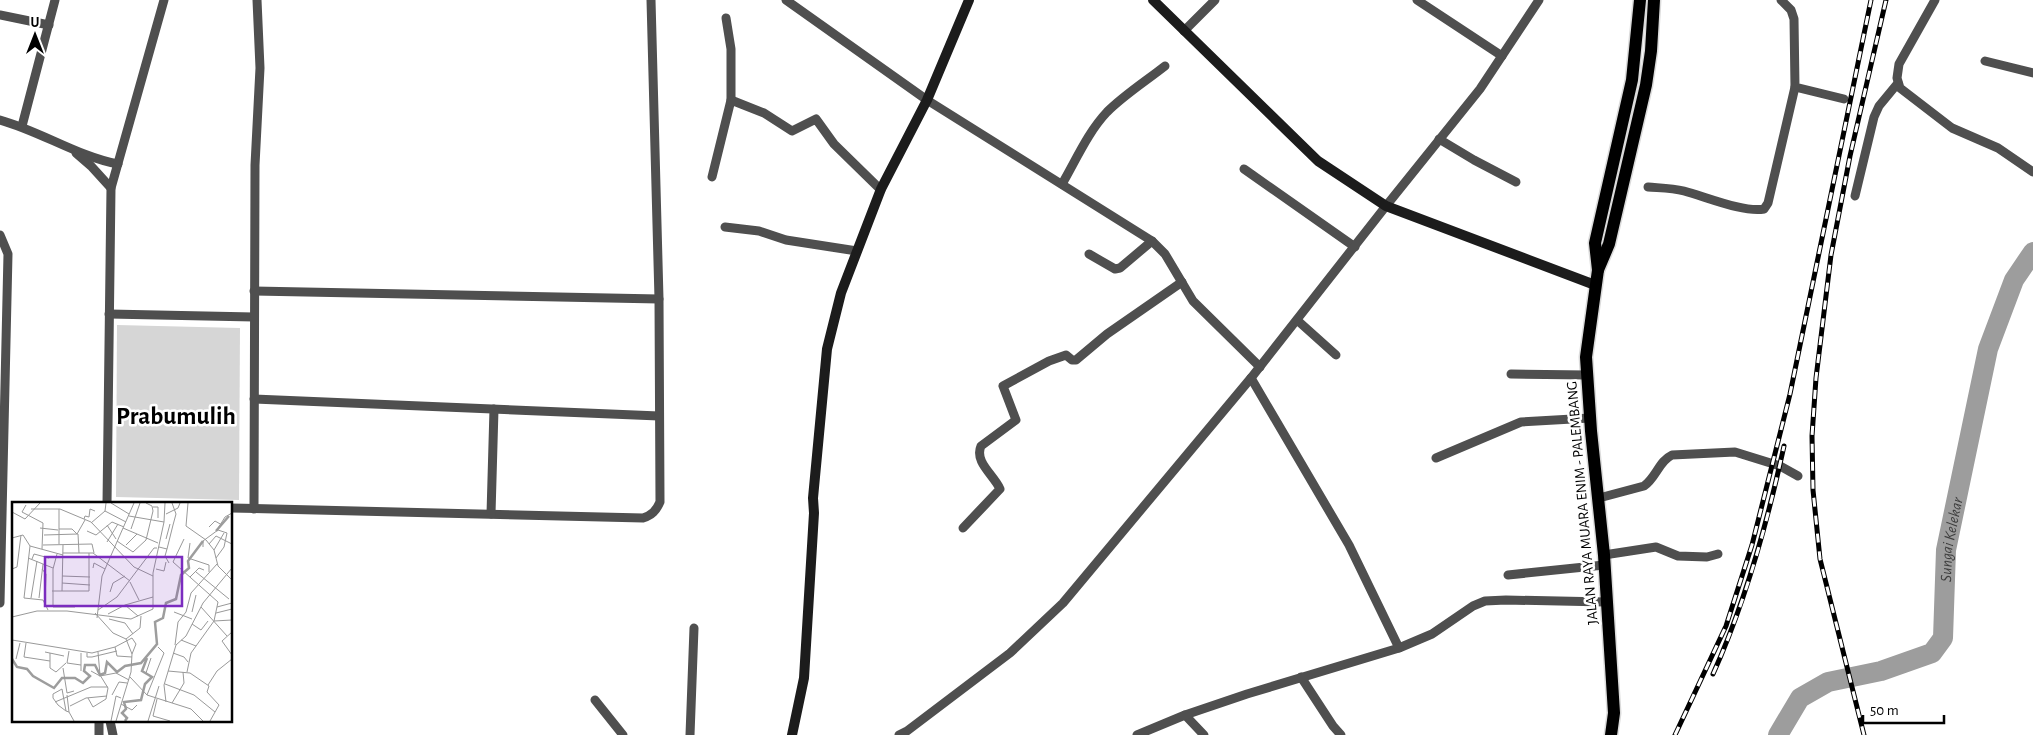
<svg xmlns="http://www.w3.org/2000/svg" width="2033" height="735" font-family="'Alegreya Sans',sans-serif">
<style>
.green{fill:#d6d6d6}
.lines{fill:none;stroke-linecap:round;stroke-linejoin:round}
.river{stroke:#9d9d9d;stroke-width:20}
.primary-casing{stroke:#dbdbdb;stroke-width:15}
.street{stroke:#4f4f4f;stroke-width:9}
.secondary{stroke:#1c1c1c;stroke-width:10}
.primary{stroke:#000;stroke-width:12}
.rail-casing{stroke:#000;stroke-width:5}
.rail{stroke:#fff;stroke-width:3;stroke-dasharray:9;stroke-linecap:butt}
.labels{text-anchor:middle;stroke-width:5;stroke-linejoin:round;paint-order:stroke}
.street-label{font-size:15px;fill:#000;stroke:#fff}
.water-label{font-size:16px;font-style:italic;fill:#3e3e3e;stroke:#fff}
.town-label{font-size:25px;font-weight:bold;fill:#000;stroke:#fff}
.inset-river{fill:none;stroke:#9d9d9d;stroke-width:2.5}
.inset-road{fill:none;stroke:#999;stroke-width:1}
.view{fill:#7b2cbf;fill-opacity:0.15;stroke:#7b2cbf;stroke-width:2.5}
.inset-edge{fill:none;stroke:#000;stroke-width:2.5}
</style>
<rect width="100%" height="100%" fill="#fff"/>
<polygon class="green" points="117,325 240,328 239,500 116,497"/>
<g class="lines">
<path class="river" id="s1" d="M1778,735L1800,698L1828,682L1881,671L1932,653L1943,638L1946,550L1988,349L2014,280L2033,252"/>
<g class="primary-casing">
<g id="primary">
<polyline points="1598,270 1595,243 1632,80 1640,0"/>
<polyline points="1611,735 1614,713 1604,555 1591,431 1586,357 1598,270 1609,244 1646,85 1651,51 1654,0"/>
</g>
</g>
<g class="street">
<polyline points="786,0 927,100 1152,241 1165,254 1193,301 1260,367"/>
<polyline points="1417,0 1502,56"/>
<polyline points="1781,0 1791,10 1794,19 1795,87 1844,99"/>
<polyline points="1935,0 1899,64 1897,78 1900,88 1952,128 1998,148 2033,172"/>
<polyline points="0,15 49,25"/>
<polyline points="726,18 731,49 731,100"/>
<polyline points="1184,31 1215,0"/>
<polyline points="1985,61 2033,73"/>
<path d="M0,120C40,131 77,156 118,164"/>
<polyline points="22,126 55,0"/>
<polyline points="1439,139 1474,160 1516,182"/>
<polyline points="76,153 91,166 111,188"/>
<polyline points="1244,169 1355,247"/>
<polyline points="712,177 731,100 764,113 792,131 816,119 834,144 881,190"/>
<path d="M1062,184C1076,160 1088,132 1107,112C1124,95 1146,81 1165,66"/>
<path d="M1648,187C1660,188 1672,188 1684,191C1704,196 1744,213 1764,209L1768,203L1795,87"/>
<polyline points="1855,196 1874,117 1879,106 1898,83"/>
<polyline points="725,227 759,231 786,240 857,251"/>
<polyline points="0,235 8,254 0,603"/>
<polyline points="1089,254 1115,269 1120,268 1152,241"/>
<polyline points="254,291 659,299"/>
<polyline points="109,314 254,317"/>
<polyline points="1297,320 1336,355"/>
<polyline points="1511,374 1588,375"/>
<polyline points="1251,378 1349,545 1399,648"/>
<polyline points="254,399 659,416"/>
<polyline points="1436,458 1521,422 1590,418"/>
<path d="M1599,498L1644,486C1656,478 1659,461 1672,455L1735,452L1780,466L1798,476"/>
<polyline points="107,504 111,188 164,0"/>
<path d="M231,508L643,518C652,515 656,511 660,502L659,299L651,0"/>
<polyline points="254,509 255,165 260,68 257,0"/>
<polyline points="491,514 494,409"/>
<path d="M963,528L1000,489C994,475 974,462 981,446L1016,420L1003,386L1049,361L1066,355L1072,360H1076L1107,334L1182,282"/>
<polyline points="1604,555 1656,547 1678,556 1707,557 1718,554"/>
<polyline points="1508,575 1604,565"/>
<polyline points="1301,677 1333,726 1341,735"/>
<polyline points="595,700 623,735"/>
<polyline points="1185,715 1204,735"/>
<polyline points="110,721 113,735"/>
<polyline points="99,735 99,721"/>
<polyline points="690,735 694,628"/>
<polyline points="899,735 907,731 1010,653 1063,603 1251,378 1386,206 1480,89 1539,0"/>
<polyline points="1137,735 1185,715 1247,694 1399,648 1432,634 1473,606 1485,601 1506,600 1606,602"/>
</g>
<g class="secondary">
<polyline points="1153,0 1318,161 1386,206 1595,285"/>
<polyline points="792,735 804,678 814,513 813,498 827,349 841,293 881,189 927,100 969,0"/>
</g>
<use href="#primary" class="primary"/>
<g class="rail-casing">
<g id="rail">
<path d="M1713,674C1746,601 1767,524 1784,446"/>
<polyline points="1675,735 1726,626 1752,545 1790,394 1871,0"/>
<polyline points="1864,735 1820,559 1813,490 1812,436 1816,378 1831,255 1850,156 1886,0"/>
</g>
</g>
<use href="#rail" class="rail"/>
</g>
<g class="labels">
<g class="street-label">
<text transform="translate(1582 503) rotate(-95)" y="5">JALAN RAYA MUARA ENIM - PALEMBANG</text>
</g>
<g class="water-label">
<text dy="6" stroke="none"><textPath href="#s1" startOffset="301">Sungai Kelekar</textPath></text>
</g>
<g class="town-label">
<text x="176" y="424">Prabumulih</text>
</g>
</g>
<g transform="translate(12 502)">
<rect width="220" height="220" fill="#fff"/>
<path class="inset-river" d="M204,29L217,14M0,157L5,165L15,167L21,174L42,186L50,176H63L71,181L78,174L72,169L73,163H83L88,173L93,171L95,160L105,170L113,164L129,161L145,142L143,120L151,116L154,101L164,97L169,73L177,66L176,59L191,39M113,219L115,216L110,211L114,207L112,200L129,198L133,182L140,175L130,169L135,156"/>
<path class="inset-road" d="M99,1L117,12M160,1L164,12L161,23M14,3L10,10L31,21L30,47M141,5H146V16M19,7H48L79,20L122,65L141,74M93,9L114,20M0,10L13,17L28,1M154,12L166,6L168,1M117,14L152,20M72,17L73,14L77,15L78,7L83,9M79,21L93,9L94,1M95,23L104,37M174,24L194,38L202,48L206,64L220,78M174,24L176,1M197,25L203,19L210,23M28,26L46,28M111,26L146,41M47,27H60L65,32M119,27L128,1M205,28L213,15L220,11M75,29L84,33L100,20L112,25M65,32L73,18M32,33L66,32L67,51M0,36L11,33L18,44L12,96L31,98L36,108M154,37L158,22M172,37L161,60L206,100L202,119L179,151L175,170M134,38L141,9L140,4L134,1M105,39L121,50L134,38M95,40L106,22M178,41L176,56L197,63V70M47,42V7M197,42L204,34L220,42M31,43L80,42L82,51M114,43L125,32M18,44L51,53M147,45L155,47L161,23M191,45V39L206,28L215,31L212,45L204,56M155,47L153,54L157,61M202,48L212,31M51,51H81L118,79M16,56L41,66M20,57L22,52L37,56M81,66L82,61L93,67M0,67L5,65L9,33M30,67L34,72L33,99M144,67L152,69L154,60M184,70L217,97M50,74L78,75M178,75L187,66L192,68M118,80L127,98M50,81L78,83M40,89H77V51M50,89L51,43M98,90L101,81L113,74M19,96L25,59M27,96L31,62M113,103L126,114M41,105V67L45,52M41,105H63M189,105L215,134M205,105L220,101M86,108L105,95L142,46H145M162,110L180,117M180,110L184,93M83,111L101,131L114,137M204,111L220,107M96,112L113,103L141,95M0,115L25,109H55L119,117L141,107V71L152,20L153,1M85,116L90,74L122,1M97,117L113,121L121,132M202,119L220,118M180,122L189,128L196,119M220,130L210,139L220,153M0,138L80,151L103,145L120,136L124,142L120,152M169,138L184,144M14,141L12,155L38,159M163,143L166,120L174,110L179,91L205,62M103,145L105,154L120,155M57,149L55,161L69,163M33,150L52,154M38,151V166L44,170L54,161M69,151V169M75,151V155H80L105,149M161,151L172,155L176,160M4,157L8,141M51,166L55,191L62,189M79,169L88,174L104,171L117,178M156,169L178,171L197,184L195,190L207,203L198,219M134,171L139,156M118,175L135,193L179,207L191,219M153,182L182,193L203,210M196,183L205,169L220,157M55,193L57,210L62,219M100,193L107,180L115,181M135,193L152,151L146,145M76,196L81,205L94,197L96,186L88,173L86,150M145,197L141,214L158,219M43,200L79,185H96M154,200L152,183L164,143L174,134L191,101L220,66M160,201L172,181L171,170M109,202L120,208L125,203M58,204L74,196L95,194M54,209L50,187L41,192V196L46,203L54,209L57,210M99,219L104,194L109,196M104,219L119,170L120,152L114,137L128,126L129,114M136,219L147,184"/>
<path class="view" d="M33,55H170V104H33Z"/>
<rect width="220" height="220" class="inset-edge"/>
</g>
<g transform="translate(35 35)" stroke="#ffffff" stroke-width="4" paint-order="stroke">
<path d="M0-4L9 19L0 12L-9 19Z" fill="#000000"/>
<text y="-8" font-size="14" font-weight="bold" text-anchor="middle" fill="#000000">U</text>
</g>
<path d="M1863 715v8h81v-8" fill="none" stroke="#000000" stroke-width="2.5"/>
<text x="1870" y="715" font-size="15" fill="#000000" stroke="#ffffff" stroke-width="4" paint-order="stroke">50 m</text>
</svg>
